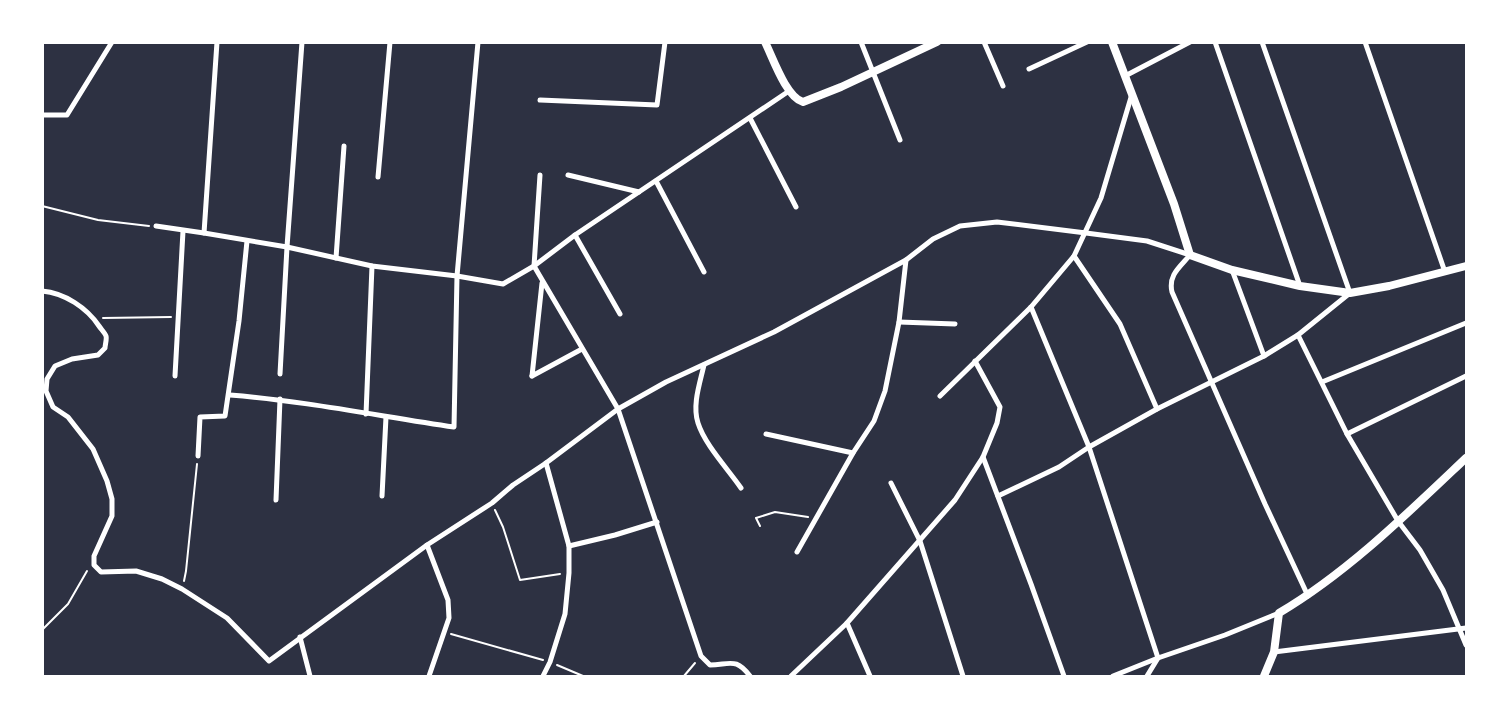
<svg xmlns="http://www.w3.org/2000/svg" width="1509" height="719" font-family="Commissioner,sans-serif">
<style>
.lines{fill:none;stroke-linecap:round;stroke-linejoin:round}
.path{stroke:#fff;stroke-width:2}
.minor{stroke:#fff;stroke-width:5}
.tertiary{stroke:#fff;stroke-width:8}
</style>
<rect width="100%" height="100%" fill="#2d3142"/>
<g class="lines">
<g class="path">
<polyline points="42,206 98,220 149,226"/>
<polyline points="103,318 171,317"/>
<polyline points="495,510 503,527 520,580 560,574"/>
<polyline points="760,526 756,518 775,512 808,517"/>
<polyline points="184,581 186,571 197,464"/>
<polyline points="42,630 68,604 87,571"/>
<polyline points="451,634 543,660"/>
<polyline points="557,665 583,676"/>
<polyline points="684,676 695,663"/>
</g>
<g class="minor">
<polyline points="861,42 900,140"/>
<polyline points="984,42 1003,86"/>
<polyline points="1215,42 1300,286"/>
<polyline points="1365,42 1445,272"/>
<polyline points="1029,69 1087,42"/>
<polyline points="1125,76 1190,42"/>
<polyline points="540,100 657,105 665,42"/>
<polyline points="42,115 67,115 112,42"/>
<polyline points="750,118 796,207"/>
<path d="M540,175L534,266L618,409L701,656L710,665C732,664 736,658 750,676"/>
<polyline points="568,175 639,192"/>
<polyline points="378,177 390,42"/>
<polyline points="656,181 704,272"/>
<polyline points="156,226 204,233 287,247 372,266 457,276 503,284 534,266 575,235 789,91"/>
<polyline points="204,233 217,42"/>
<polyline points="575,235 620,314"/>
<polyline points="1074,256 1120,324 1157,409"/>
<polyline points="336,258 344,146"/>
<polyline points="1232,270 1264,356"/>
<path d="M42,291C65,293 87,308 99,326C101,329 105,333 106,336C107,339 105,345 105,348L98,355L72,359L55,366L47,379L46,391L53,407L68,417L93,449L107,481L112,499V516L94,556V565L101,572L136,571L162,579L182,589L227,618L269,661L427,545L492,503L513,485L546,463L618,409L666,382L774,332L906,260L933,239L960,226L997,222L1086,233L1147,241L1190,255C1180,267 1168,275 1172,292L1265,504L1308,596"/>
<polyline points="1031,307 1089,447 1158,658 1147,676"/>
<polyline points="899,322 955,324"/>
<polyline points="1298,335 1347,434 1398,521 1420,550 1443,590 1466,645"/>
<path d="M704,365C700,383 692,405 698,423C705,445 728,469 741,488"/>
<polyline points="280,374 287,247 302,42"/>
<polyline points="175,376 183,231"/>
<polyline points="532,376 542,283"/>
<polyline points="532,376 582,349"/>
<polyline points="1322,382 1466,323"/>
<path d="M230,395C305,401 379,416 454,427L457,276L478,42"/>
<polyline points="940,396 1031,307 1074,256 1101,198 1132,94"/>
<polyline points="366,414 372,266"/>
<polyline points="766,434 853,453"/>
<polyline points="1347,434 1466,376"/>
<polyline points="198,456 200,417 225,416 239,321 247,241"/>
<polyline points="983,457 1031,584 1064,676"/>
<polyline points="891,483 920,541 963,676"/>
<polyline points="382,496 386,417"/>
<polyline points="998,496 1059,467 1089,447 1157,409 1264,356 1298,335 1350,293 1262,42"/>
<polyline points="276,500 280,399"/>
<polyline points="427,545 448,600 449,618 429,676"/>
<polyline points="569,546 615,535 657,522"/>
<polyline points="797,552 853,453 874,421 885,391 899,322 906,260"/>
<polyline points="847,623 870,676"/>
<polyline points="300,637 310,676"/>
<polyline points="1274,652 1466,628"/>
<polyline points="543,676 550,662 565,614 569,573 569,546 546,463"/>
<polyline points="791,676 847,623 955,500 983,457 997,423 1000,407 975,361"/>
<polyline points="1113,676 1158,658 1225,635 1279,613"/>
</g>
<g class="tertiary">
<path d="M765,42C773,58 786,97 803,102L841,87L937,42"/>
<polyline points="1112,42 1174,204 1190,255 1232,270 1300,286 1350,293 1389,286 1466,266"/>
<path d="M1264,676L1274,652L1279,613C1347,573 1409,512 1466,458"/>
</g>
</g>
<rect width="1509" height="719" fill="none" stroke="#ffffff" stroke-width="88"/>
</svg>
